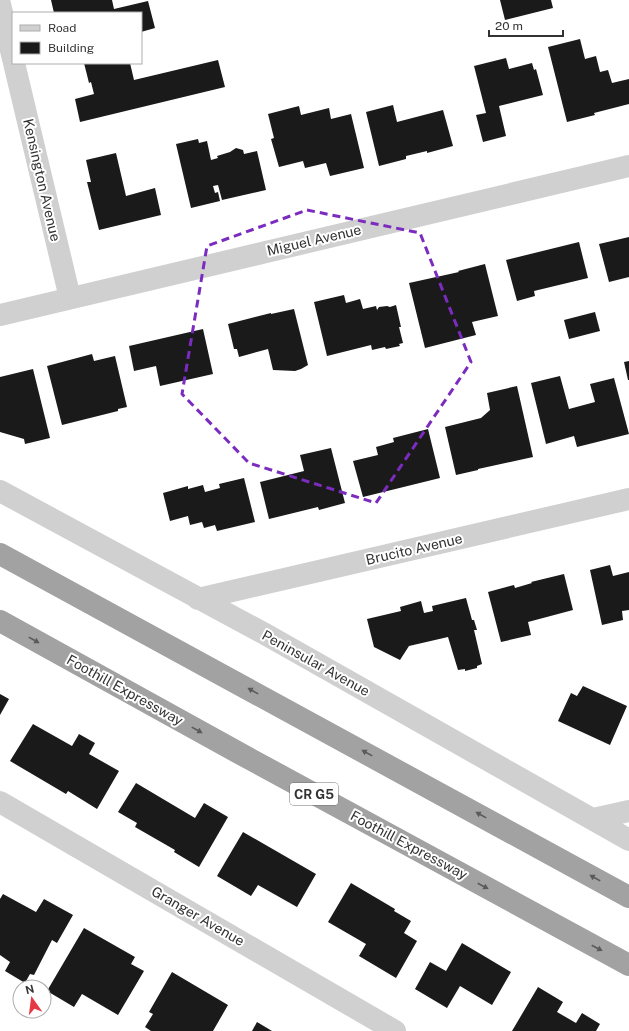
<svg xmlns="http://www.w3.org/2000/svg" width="629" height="1031" font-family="'Public Sans',sans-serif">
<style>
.building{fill:#1a1a1a}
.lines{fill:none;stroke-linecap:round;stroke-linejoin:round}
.minor{stroke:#d0d0d0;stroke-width:22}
.trunk{stroke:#a2a2a2;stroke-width:22}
.oneway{fill:#5a5a5a}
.marked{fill:none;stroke:#7b2cbf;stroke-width:3;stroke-dasharray:8 5;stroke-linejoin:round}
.labels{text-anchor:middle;stroke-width:4;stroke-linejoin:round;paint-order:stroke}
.shield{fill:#fff;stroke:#707070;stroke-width:1}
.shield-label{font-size:13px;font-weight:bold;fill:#333}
.street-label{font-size:14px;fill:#333;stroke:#fff}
</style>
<rect width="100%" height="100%" fill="#fff"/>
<g class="building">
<polygon points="51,0 112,0 114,9 148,1 155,28 141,32 141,13 54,13"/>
<polygon points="500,0 551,0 553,8 505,20"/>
<polygon points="580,39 585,59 596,56 600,72 608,70 612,83 629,79 629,104 594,113 595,115 567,122 548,47"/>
<polygon points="506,58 509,69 532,63 534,70 536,69 543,95 499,106 506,136 483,142 476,115 486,113 474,66"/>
<polygon points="218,60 225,87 80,122 75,99 94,94 91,82 89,83 84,63 130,63 134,80"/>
<polygon points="393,105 397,122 443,110 453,146 427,153 427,151 406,156 406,159 379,166 366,112"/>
<polygon points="299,106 301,115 329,108 331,119 351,114 364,168 330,176 326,163 305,168 303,161 279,167 271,139 274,138 268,114"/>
<polygon points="198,139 199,143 207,141 211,160 218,158 217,156 230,152 236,148 243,150 244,154 257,151 266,190 222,200 218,185 213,186 215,193 218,192 220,201 191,208 176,144"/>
<polygon points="116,153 126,196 155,188 161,215 99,230 87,182 91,182 86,160"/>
<polygon points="629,237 629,277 609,282 599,244"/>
<polygon points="579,242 588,278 534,291 535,296 517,301 506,260"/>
<polygon points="485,264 498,316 472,322 476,335 425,348 409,283 459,272 458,271"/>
<polygon points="344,295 346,303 360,299 363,309 376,306 377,310 379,307 387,306 390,307 396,305 401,327 399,327 403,343 399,344 400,346 386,349 385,347 372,350 371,345 327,356 314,302"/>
<polygon points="294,309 308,365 301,369 295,371 273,370 268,349 239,357 237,349 234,349 228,324 271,313 271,314"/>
<polygon points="595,312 600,331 569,339 564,320"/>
<polygon points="203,329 213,374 160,386 156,366 134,371 129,346"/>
<polygon points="92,354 94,361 115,356 127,407 118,409 118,411 62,425 47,366"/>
<polygon points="629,361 629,380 628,380 624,362"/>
<polygon points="33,369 50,438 25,444 24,439 0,432 0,377"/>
<polygon points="560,376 569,409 595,402 590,384 614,378 629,434 577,447 574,436 546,444 531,383"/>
<polygon points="517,386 533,457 478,469 478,470 456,475 445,427 481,418 490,410 487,393"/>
<polygon points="428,429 440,478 363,497 353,461 378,455 376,447 394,442 393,438"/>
<polygon points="331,448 345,503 319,510 318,507 269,519 260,482 304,471 300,455"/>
<polygon points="244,478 255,522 217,531 215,525 204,528 202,522 190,525 188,516 170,521 163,493 188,486 188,489 203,485 205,492 220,488 219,484"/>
<polygon points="610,565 613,576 629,572 629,610 622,611 623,620 602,625 590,570"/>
<polygon points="564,574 573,610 528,622 531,635 501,642 488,592 514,585 515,588 532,583 531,582"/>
<polygon points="466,598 472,620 474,620 477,630 474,630 482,664 477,666 477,668 465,671 465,669 458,670 448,637 409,646 400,660 374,647 367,619 401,611 400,607 421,601 424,613 433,611 432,606"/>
<polygon points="583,686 627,706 610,745 558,721 571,693 577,696"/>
<polygon points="0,694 9,699 0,715"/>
<polygon points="33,724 72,746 79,734 95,743 89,754 119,771 97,809 68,791 66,794 10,761"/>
<polygon points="136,783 195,818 204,803 228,817 199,867 174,852 175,850 135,827 137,823 118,812"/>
<polygon points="243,832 316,874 297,907 258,885 251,896 217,876"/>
<polygon points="351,883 395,909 394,911 411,921 404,933 417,941 396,978 359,956 366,944 328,922"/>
<polygon points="3,894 36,912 44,899 73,915 57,943 52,940 34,975 30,974 25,983 5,971 10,962 0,955 0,899"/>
<polygon points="84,928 135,957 131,964 144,971 118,1015 82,994 74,1007 47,991"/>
<polygon points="462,943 511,972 492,1005 460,986 447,1008 415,989 430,962 446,971"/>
<polygon points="172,972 228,1005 213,1031 151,1031 145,1027 153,1014 149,1012"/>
<polygon points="538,987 563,1002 557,1012 576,1023 582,1013 600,1024 596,1031 512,1031"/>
<polygon points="257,1022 272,1031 252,1031"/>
</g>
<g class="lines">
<g class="minor">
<polyline points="0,4 13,59"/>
<polyline points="14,63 70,298"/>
<polyline points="0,315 629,166"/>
<polyline points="0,491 265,634 629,840"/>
<polyline points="198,599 629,499"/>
<polyline points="0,802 395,1031"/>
<polyline points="593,819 629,811"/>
</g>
<g class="trunk">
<polyline points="0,554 629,897"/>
<polyline points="0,621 239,753 629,965"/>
</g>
</g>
<defs><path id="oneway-solid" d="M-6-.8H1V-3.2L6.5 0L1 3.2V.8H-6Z"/></defs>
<g class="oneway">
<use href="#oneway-solid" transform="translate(34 640) rotate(29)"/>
<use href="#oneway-solid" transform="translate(253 691) rotate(-151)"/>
<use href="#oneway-solid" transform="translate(197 730) rotate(29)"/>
<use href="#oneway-solid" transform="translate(367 753) rotate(-151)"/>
<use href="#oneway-solid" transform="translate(481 815) rotate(-151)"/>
<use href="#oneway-solid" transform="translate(595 878) rotate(-151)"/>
<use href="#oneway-solid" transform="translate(483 886) rotate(28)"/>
<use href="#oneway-solid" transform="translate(597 948) rotate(28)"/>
</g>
<path class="marked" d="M307,210L420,233L471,362L376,503L249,463L182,394L207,246Z"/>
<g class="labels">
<rect class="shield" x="290" y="783" width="48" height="22" rx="3"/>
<g class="shield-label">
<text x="314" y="799">CR G5</text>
</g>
<g class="street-label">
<text transform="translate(42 180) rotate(77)" y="5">Kensington Avenue</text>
<text transform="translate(314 240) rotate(-13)" y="5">Miguel Avenue</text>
<text transform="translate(414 549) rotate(-13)" y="5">Brucito Avenue</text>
<text transform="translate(316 663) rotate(29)" y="5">Peninsular Avenue</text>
<text transform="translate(125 690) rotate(29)" y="5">Foothill Expressway</text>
<text transform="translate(409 845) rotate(28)" y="5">Foothill Expressway</text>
<text transform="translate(198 916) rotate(30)" y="5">Granger Avenue</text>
</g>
</g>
<rect x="12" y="12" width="130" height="52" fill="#ffffff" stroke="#adadad"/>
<rect x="20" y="25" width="20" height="6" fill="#d0d0d0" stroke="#adadad"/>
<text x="48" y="32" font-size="12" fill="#333333">Road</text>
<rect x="20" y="42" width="20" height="12" fill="#1a1a1a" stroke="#adadad"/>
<text x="48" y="52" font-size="12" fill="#333333">Building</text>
<g transform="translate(32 999) rotate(346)"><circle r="19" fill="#ffffff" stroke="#adadad"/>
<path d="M0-3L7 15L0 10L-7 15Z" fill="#e63946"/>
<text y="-6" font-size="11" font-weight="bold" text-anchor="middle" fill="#333333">N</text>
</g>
<path d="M489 30v6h74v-6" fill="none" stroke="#333333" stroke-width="2"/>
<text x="495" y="30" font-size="12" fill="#333333" stroke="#ffffff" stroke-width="3" paint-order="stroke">20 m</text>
</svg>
